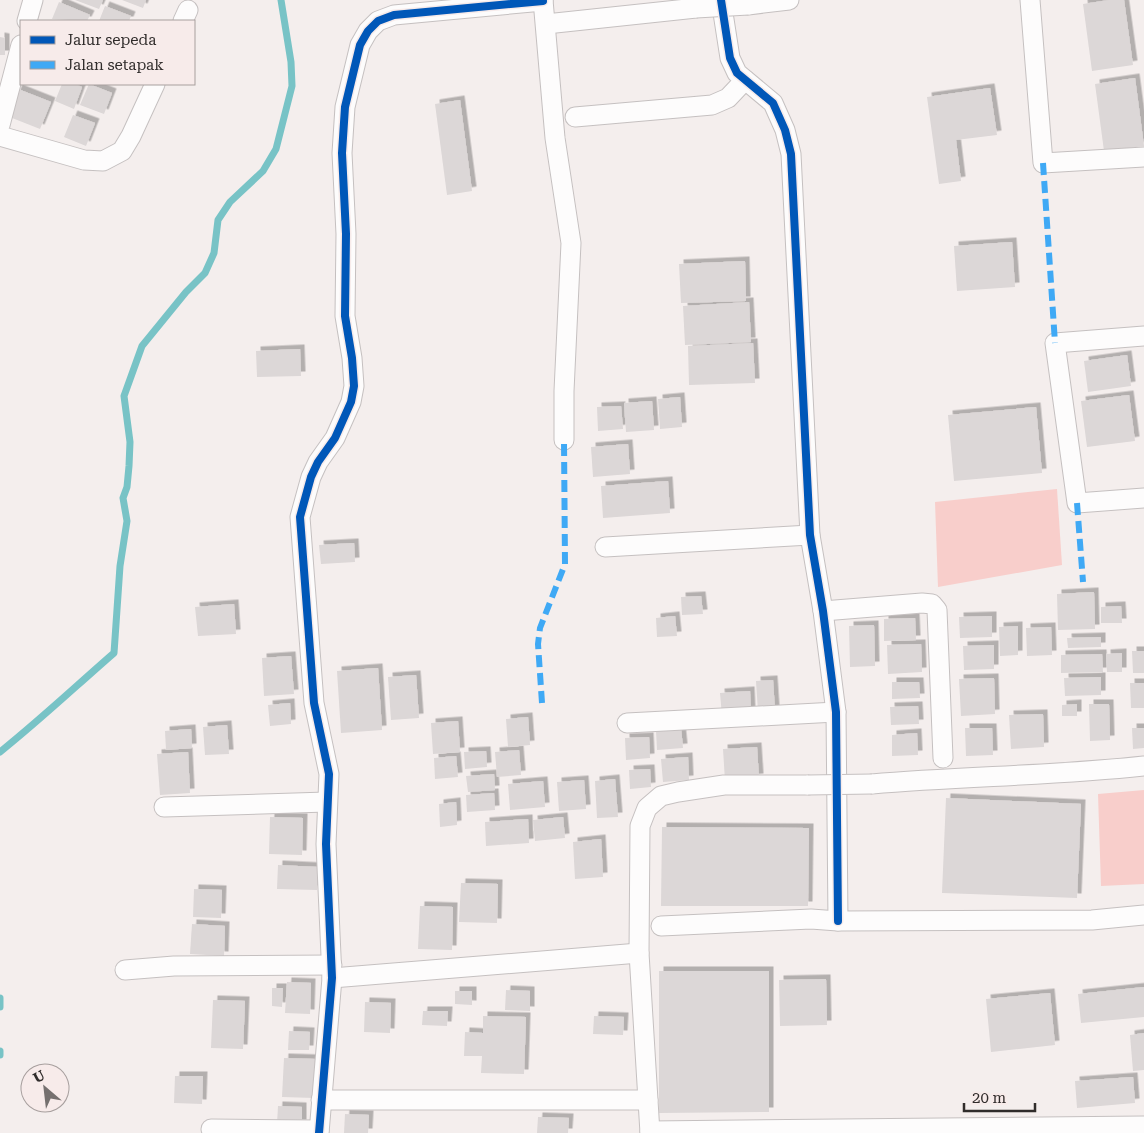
<svg xmlns="http://www.w3.org/2000/svg" width="1144" height="1133" font-family="'Roboto Serif',serif">
<style>
.green{fill:#f8cecb}
.lines{fill:none;stroke-linecap:round;stroke-linejoin:round}
.stream{stroke:#78c3c6;stroke-width:7}
.building{fill:#dcd7d7;filter:url(#shadow)}
.minor-casing{stroke:#c5c0c0;stroke-width:21}
.minor{stroke:#fdfcfc;stroke-width:19}
.minor-bridge-casing{stroke:#c5c0c0;stroke-width:21;stroke-linecap:butt}
.minor-bridge{stroke:#fdfcfc;stroke-width:19}
.quiet{stroke:#3fa9f5;stroke-width:6;stroke-dasharray:12 6;stroke-linecap:butt}
.cycleway-casing{stroke:#f7ebea;stroke-width:11}
.cycleway{stroke:#0057b8;stroke-width:8}
</style>
<defs>
<filter id="shadow"><feDropShadow dx="4.5" dy="-4.5" stdDeviation="0" flood-color="#0004"/></filter>
</defs>
<rect width="100%" height="100%" fill="#f4eeed"/>
<g class="green">
<polygon points="1057,489 1062,565 938,587 935,502"/>
<polygon points="1144,790 1144,884 1101,886 1098,794"/>
</g>
<g class="lines">
<g class="stream">
<path d="M0,752C40,720 76,686 114,653L120,566L127,521L123,498L127,487L129,466L130,442L124,396L142,346L186,292L205,273L214,253L218,220L230,202L263,171L276,149L292,86L291,62L281,0"/>
<polyline points="0,998 0,1007"/>
<polyline points="0,1051 0,1055"/>
</g>
</g>
<g class="building">
<polygon points="75,0 103,0 99,9"/>
<polygon points="122,0 146,0 143,8"/>
<polygon points="1109,0 1124,0 1133,65 1092,71 1083,4"/>
<polygon points="59,2 90,15 87,21 52,19"/>
<polygon points="105,6 131,16 129,21 99,21"/>
<polygon points="0,37 5,38 5,55 0,55"/>
<polygon points="1135,78 1144,146 1104,151 1095,84"/>
<polygon points="62,84 75,84 82,87 74,109 55,101"/>
<polygon points="89,84 112,93 104,114 80,105"/>
<polygon points="990,88 997,135 956,140 961,181 939,184 927,97"/>
<polygon points="18,89 51,102 40,129 7,116"/>
<polygon points="460,100 472,191 447,195 435,104"/>
<polygon points="73,115 95,123 86,146 64,137"/>
<polygon points="1012,242 1015,287 957,291 954,246"/>
<polygon points="745,261 746,301 681,303 679,264"/>
<polygon points="749,302 751,342 685,345 683,306"/>
<polygon points="753,343 755,383 689,385 688,346"/>
<polygon points="300,349 301,376 257,377 256,351"/>
<polygon points="1127,355 1131,386 1088,392 1084,361"/>
<polygon points="1129,395 1135,441 1087,447 1081,401"/>
<polygon points="680,397 682,427 660,429 658,399"/>
<polygon points="652,401 654,430 626,432 624,403"/>
<polygon points="621,406 623,429 598,431 597,407"/>
<polygon points="1036,407 1042,473 954,481 948,415"/>
<polygon points="628,444 630,474 593,477 591,447"/>
<polygon points="668,481 670,513 603,518 601,486"/>
<polygon points="354,543 355,562 321,564 319,545"/>
<polygon points="1094,592 1095,629 1058,630 1057,594"/>
<polygon points="701,596 703,614 682,615 681,597"/>
<polygon points="234,604 236,634 198,636 195,607"/>
<polygon points="1121,606 1122,623 1101,623 1101,607"/>
<polygon points="675,616 677,636 657,637 656,618"/>
<polygon points="992,616 992,637 960,638 959,617"/>
<polygon points="915,618 916,640 884,641 884,619"/>
<polygon points="874,625 875,666 850,667 849,626"/>
<polygon points="1018,626 1018,655 1000,656 999,627"/>
<polygon points="1051,627 1052,655 1027,656 1026,628"/>
<polygon points="1101,637 1101,647 1068,648 1067,638"/>
<polygon points="921,644 922,672 888,674 887,645"/>
<polygon points="994,645 994,669 964,670 963,646"/>
<polygon points="1132,651 1144,651 1144,673 1133,673"/>
<polygon points="1122,653 1122,672 1107,672 1106,654"/>
<polygon points="1102,654 1103,672 1061,673 1061,655"/>
<polygon points="291,656 294,694 264,696 262,658"/>
<polygon points="378,668 382,730 341,733 337,671"/>
<polygon points="416,675 419,718 391,720 388,677"/>
<polygon points="1101,677 1101,695 1065,696 1064,678"/>
<polygon points="994,678 995,714 961,716 959,679"/>
<polygon points="773,680 775,710 758,712 756,681"/>
<polygon points="892,682 919,682 920,698 892,699"/>
<polygon points="1130,683 1144,683 1144,708 1131,708"/>
<polygon points="750,691 751,714 722,716 720,693"/>
<polygon points="290,703 291,724 270,726 268,705"/>
<polygon points="1077,704 1077,716 1062,716 1062,705"/>
<polygon points="1089,704 1109,704 1110,740 1090,741"/>
<polygon points="918,706 919,724 891,725 890,707"/>
<polygon points="1043,714 1044,747 1011,749 1009,715"/>
<polygon points="528,717 530,745 508,747 506,719"/>
<polygon points="458,721 460,752 433,754 431,723"/>
<polygon points="227,725 229,754 205,755 203,727"/>
<polygon points="681,728 683,748 657,750 656,730"/>
<polygon points="965,728 992,728 993,755 966,756"/>
<polygon points="1132,728 1144,728 1144,748 1133,749"/>
<polygon points="191,729 192,748 166,750 165,731"/>
<polygon points="917,733 918,755 892,756 892,735"/>
<polygon points="649,737 650,758 626,760 625,738"/>
<polygon points="757,747 759,778 725,781 723,749"/>
<polygon points="519,750 521,775 497,777 495,752"/>
<polygon points="486,751 487,767 465,769 464,752"/>
<polygon points="188,752 190,793 160,795 157,754"/>
<polygon points="456,756 458,777 435,779 434,758"/>
<polygon points="688,757 689,780 663,782 661,759"/>
<polygon points="650,769 651,787 630,789 629,770"/>
<polygon points="494,774 495,790 468,792 466,776"/>
<polygon points="615,779 618,817 597,818 595,781"/>
<polygon points="584,780 586,809 559,811 557,782"/>
<polygon points="543,781 545,807 510,810 508,784"/>
<polygon points="494,793 495,810 467,812 466,795"/>
<polygon points="946,798 1081,804 1077,898 942,893"/>
<polygon points="456,802 457,825 440,827 439,804"/>
<polygon points="270,817 303,818 302,855 269,854"/>
<polygon points="563,817 565,838 535,841 533,820"/>
<polygon points="528,819 529,843 486,846 485,822"/>
<polygon points="662,827 809,828 808,906 661,906"/>
<polygon points="601,839 603,877 575,879 573,842"/>
<polygon points="278,865 318,867 317,890 277,889"/>
<polygon points="461,883 498,884 497,923 459,922"/>
<polygon points="194,889 222,890 221,918 193,917"/>
<polygon points="420,906 453,907 452,950 418,949"/>
<polygon points="192,924 225,926 224,956 190,954"/>
<polygon points="659,971 769,971 769,1112 659,1113"/>
<polygon points="826,979 827,1025 780,1026 779,980"/>
<polygon points="287,982 311,983 310,1014 285,1013"/>
<polygon points="1144,987 1144,1017 1081,1023 1078,994"/>
<polygon points="272,988 283,988 282,1007 272,1006"/>
<polygon points="506,990 530,991 530,1011 505,1010"/>
<polygon points="455,991 472,991 472,1005 455,1004"/>
<polygon points="1050,993 1055,1045 991,1052 986,999"/>
<polygon points="213,1000 245,1001 243,1049 211,1048"/>
<polygon points="365,1002 391,1003 390,1033 364,1032"/>
<polygon points="423,1011 448,1011 447,1026 422,1025"/>
<polygon points="483,1016 526,1017 524,1074 481,1073 482,1056 464,1056 465,1032 483,1033"/>
<polygon points="594,1016 624,1017 623,1035 593,1034"/>
<polygon points="289,1031 310,1032 309,1050 288,1050"/>
<polygon points="1144,1033 1144,1070 1133,1071 1130,1035"/>
<polygon points="284,1058 315,1059 314,1098 282,1097"/>
<polygon points="175,1076 203,1076 202,1104 174,1103"/>
<polygon points="1133,1077 1135,1103 1077,1108 1075,1081"/>
<polygon points="278,1106 302,1107 302,1124 277,1124"/>
<polygon points="345,1114 369,1115 368,1133 344,1133"/>
<polygon points="538,1117 569,1118 568,1133 537,1133"/>
</g>
<g class="lines">
<g class="minor-casing">
<g id="minor">
<polyline points="543,0 555,138 571,243 564,391 564,440"/>
<polyline points="721,0 730,58 737,73 773,103 785,130 791,154 810,535 823,611 836,712 838,921"/>
<polyline points="1030,0 1043,163 1144,157"/>
<polyline points="748,5 789,0"/>
<polyline points="27,21 33,0"/>
<polyline points="183,21 188,10"/>
<polyline points="546,24 696,8"/>
<polyline points="575,117 712,105 728,98 745,80"/>
<polyline points="0,125 21,45"/>
<polyline points="0,136 84,160 103,161 122,151 131,136 155,84"/>
<polyline points="1144,336 1055,343 1077,503 1144,498"/>
<polyline points="605,547 810,535"/>
<polyline points="823,611 922,603 932,604 937,610 943,758"/>
<polyline points="627,723 836,712"/>
<path d="M872,784C963,776 1054,776 1144,766"/>
<polyline points="164,807 327,802"/>
<polyline points="661,926 811,919 838,921 1092,920 1144,915"/>
<polyline points="125,970 174,966 332,965"/>
<polyline points="332,978 639,953"/>
<polyline points="321,1100 648,1100"/>
<polyline points="211,1129 319,1130"/>
<polyline points="650,1131 1144,1126"/>
<polyline points="319,1133 332,978 326,844 329,774 314,703 300,517 311,477 318,462 335,438 351,402 354,386 352,358 345,316 346,234 342,153 345,107 360,45 368,31 378,21 394,15 543,1"/>
<polyline points="650,1133 639,953 640,826 647,808 661,796 678,792 724,785 808,785"/>
</g>
</g>
<use href="#minor" class="minor"/>
<g class="minor-bridge-casing">
<g id="minor-bridge">
<polyline points="696,8 748,5"/>
<polyline points="808,785 872,784"/>
</g>
</g>
<use href="#minor-bridge" class="minor-bridge"/>
<g class="quiet">
<polyline points="1043,163 1055,343"/>
<polyline points="1077,503 1083,582"/>
<polyline points="542,703 538,644 540,628 565,564 564,440"/>
</g>
<g class="cycleway-casing">
<g id="cycleway">
<polyline points="721,0 730,58 737,73 773,103 785,130 791,154 810,535 823,611 836,712 838,921"/>
<polyline points="319,1133 332,978 326,844 329,774 314,703 300,517 311,477 318,462 335,438 351,402 354,386 352,358 345,316 346,234 342,153 345,107 360,45 368,31 378,21 394,15 543,1"/>
</g>
</g>
<use href="#cycleway" class="cycleway"/>
</g>
<rect x="20" y="20" width="175" height="65" fill="#f7ebea" stroke="#a79f9e"/>
<rect x="30" y="36" width="25" height="8" fill="#0057b8" stroke="#a79f9e"/>
<text x="65" y="45" font-size="15" fill="#302c2b">Jalur sepeda</text>
<rect x="30" y="61" width="25" height="8" fill="#3fa9f5" stroke="#a79f9e"/>
<text x="65" y="70" font-size="15" fill="#302c2b">Jalan setapak</text>
<g transform="translate(45 1088) rotate(332)"><circle r="24" fill="#f7ebea" stroke="#a79f9e"/>
<path d="M0-4L9 19L0 12L-9 19Z" fill="#75706f"/>
<text y="-8" font-size="14" font-weight="bold" text-anchor="middle" fill="#302c2b">U</text>
</g>
<path d="M964 1103v8h71v-8" fill="none" stroke="#302c2b" stroke-width="2.5"/>
<text x="972" y="1103" font-size="15" fill="#302c2b" stroke="#f7ebea" stroke-width="4" paint-order="stroke">20 m</text>
</svg>
